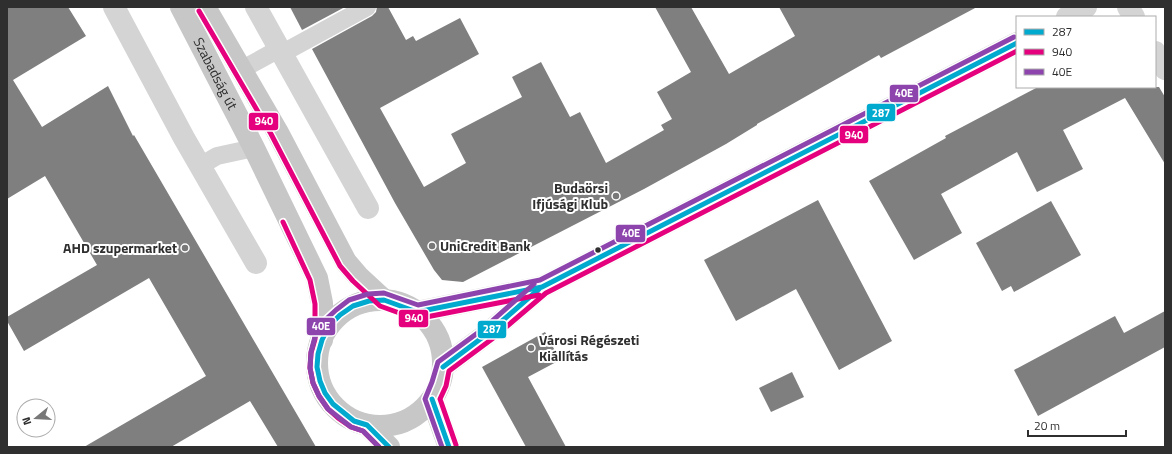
<svg xmlns="http://www.w3.org/2000/svg" width="1172" height="454" font-family="'Titillium Web',sans-serif">
<style>
.building{fill:#7f7f7f}
.lines{fill:none;stroke-linecap:round;stroke-linejoin:round}
.service{stroke:#d4d4d4;stroke-width:18}
.minor{stroke:#d4d4d4;stroke-width:22}
.tertiary{stroke:#d4d4d4;stroke-width:22}
.primary{stroke:#c7c7c7;stroke-width:22}
.bus-1-casing{stroke:#fff;stroke-width:8}
.bus-2-casing{stroke:#fff;stroke-width:8}
.bus-3-casing{stroke:#fff;stroke-width:8}
.bus-1{stroke:#00a9ce;stroke-width:5}
.bus-2{stroke:#e5007d;stroke-width:5}
.bus-3{stroke:#8e44ad;stroke-width:5}
.poi-dot{fill:#787878;stroke:#fff;stroke-width:1.5}
.bus-dot{fill:#2f2f2f;stroke:#fff;stroke-width:1.5}
.labels{text-anchor:middle;stroke-width:4;stroke-linejoin:round;paint-order:stroke}
.street-label{font-size:14px;fill:#2f2f2f;stroke:#fff}
.poi-label{font-size:14px;font-weight:bold;fill:#2f2f2f;stroke:#fff;text-anchor:end}
.line-badge{stroke:#fff;stroke-width:1.5}
.badge-label{font-size:11px;text-anchor:middle;font-weight:bold;fill:#fff}
</style>
<rect width="100%" height="100%" fill="#fff"/>
<g class="building">
<polygon points="7,7 68,7 86,36 13,80 42,127 108,86 133,136 134,135 316,447 278,447 250,401 171,447 84,447 206,376 149,278 24,351 7,321 7,317 97,265 45,176 7,199"/>
<polygon points="290,7 345,7 302,30"/>
<polygon points="377,7 388,7 406,40 413,36 416,41 460,18 479,54 380,108 424,187 466,163 451,134 522,97 512,77 541,62 570,117 580,112 606,163 664,130 661,125 672,119 657,92 691,72 655,7 691,7 729,74 795,36 779,7 977,7 881,58 879,55 757,124 757,125 726,144 644,189 463,282 442,280 434,270 395,203 312,49 372,16 376,12"/>
<polygon points="1038,87 1159,87 1165,97 1165,164 1125,98 1063,130 1083,169 1037,192 1017,152 941,194 962,233 914,260 869,181 946,138 945,136"/>
<polygon points="818,200 892,341 839,370 796,289 736,321 704,260"/>
<polygon points="1051,201 1081,255 1014,292 1011,286 1002,291 976,243"/>
<polygon points="1165,311 1165,347 1038,416 1014,370 1115,316 1124,333"/>
<polygon points="545,332 560,360 528,377 566,447 526,447 482,367"/>
<polygon points="792,372 804,397 771,412 759,388"/>
</g>
<g class="lines">
<g class="service">
<polyline points="281,54 367,7"/>
<polyline points="241,70 279,49"/>
<polyline points="200,166 217,156 254,148"/>
</g>
<g class="minor">
<polyline points="114,7 184,138 256,263"/>
<polyline points="256,7 368,208"/>
<polyline points="1128,7 1134,17"/>
<polyline points="1155,52 1165,69"/>
</g>
<g class="tertiary">
<polyline points="1067,17 1086,7"/>
<polyline points="417,312 541,287"/>
<polyline points="443,367 487,334 542,287 1017,43"/>
</g>
<g class="primary">
<path id="s1" d="M181,7L254,148L317,278L322,303V340"/>
<polyline points="205,7 277,131 346,262 358,276 384,300"/>
<circle cx="380" cy="363" r="63"/>
<polyline points="432,399 449,447"/>
<polyline points="367,425 389,447"/>
</g>
<g class="bus-1-casing">
<g id="bus-1">
<polyline points="443,367 487,334 539,289"/>
<polyline points="432,399 449,447"/>
<polyline points="389,447 367,425 354,421 333,404 325,393 320,381 317,367 318,354 322,340 329,326 340,315 353,306 369,301 384,300 417,312 542,287 1017,43"/>
</g>
</g>
<g class="bus-2-casing">
<g id="bus-2">
<polyline points="199,11 271,134 340,266 353,281 380,306 416,319 539,295"/>
<polyline points="283,222 310,280 315,304 315,339 311,353 310,368 313,383 319,396 328,409 338,418 351,427 363,431 379,447"/>
<polyline points="456,445 440,399 446,386 449,371 492,339 546,293 1017,51"/>
</g>
</g>
<g class="bus-3-casing">
<g id="bus-3">
<polyline points="379,447 363,431 351,427 328,409 319,396 313,383 310,368 311,352 315,337 323,322 336,310 349,300 368,294 384,293 418,305 540,280 1014,37"/>
<polyline points="442,447 425,399 432,382 438,362 483,329 534,284"/>
</g>
</g>
<use href="#bus-1" class="bus-1"/>
<use href="#bus-2" class="bus-2"/>
<use href="#bus-3" class="bus-3"/>
</g>
<g class="poi-dot">
<circle cx="616" cy="196" r="4"/>
<circle cx="432" cy="246" r="4"/>
<circle cx="185" cy="248" r="4"/>
<circle cx="531" cy="348" r="4"/>
</g>
<circle class="bus-dot" cx="598" cy="250" r="3.5"/>
<g class="labels">
<g class="street-label">
<text dy="5" stroke="none"><textPath href="#s1" startOffset="75">Szabadság út</textPath></text>
</g>
<g class="poi-label">
<text x="608" y="193">Budaörsi<tspan x="608" dy="16">Ifjúsági Klub</tspan></text>
<text x="440" y="251" text-anchor="start">UniCredit Bank</text>
<text x="177" y="253">AHD szupermarket</text>
<text x="539" y="345" text-anchor="start">Városi Régészeti<tspan x="539" dy="16">Kiállítás</tspan></text>
</g>
</g>
<g class="line-badge">
<rect x="889" y="84" width="30" height="19" rx="4" fill="#8e44ad"/>
<rect x="866" y="103" width="30" height="19" rx="4" fill="#00a9ce"/>
<rect x="248" y="112" width="31" height="19" rx="4" fill="#e5007d"/>
<rect x="839" y="125" width="30" height="19" rx="4" fill="#e5007d"/>
<rect x="615" y="224" width="31" height="19" rx="4" fill="#8e44ad"/>
<rect x="398" y="309" width="31" height="19" rx="4" fill="#e5007d"/>
<rect x="306" y="317" width="30" height="19" rx="4" fill="#8e44ad"/>
<rect x="477" y="320" width="30" height="19" rx="4" fill="#00a9ce"/>
</g>
<g class="badge-label">
<text x="904" y="97">40E</text>
<text x="881" y="117">287</text>
<text x="264" y="125">940</text>
<text x="854" y="139">940</text>
<text x="631" y="237">40E</text>
<text x="414" y="322">940</text>
<text x="321" y="330">40E</text>
<text x="492" y="333">287</text>
</g>
<rect width="1172" height="454" fill="none" stroke="#2f2f2f" stroke-width="16"/>
<rect x="1016" y="16" width="140" height="72" fill="#ffffff" stroke="#acacac"/>
<rect x="1024" y="29" width="20" height="6" fill="#00a9ce" stroke="#acacac"/>
<text x="1052" y="36" font-size="12" fill="#2f2f2f">287</text>
<rect x="1024" y="49" width="20" height="6" fill="#e5007d" stroke="#acacac"/>
<text x="1052" y="56" font-size="12" fill="#2f2f2f">940</text>
<rect x="1024" y="69" width="20" height="6" fill="#8e44ad" stroke="#acacac"/>
<text x="1052" y="76" font-size="12" fill="#2f2f2f">40E</text>
<g transform="translate(36 418) rotate(252)"><circle r="19" fill="#ffffff" stroke="#acacac"/>
<path d="M0-3L7 15L0 10L-7 15Z" fill="#787878"/>
<text y="-6" font-size="11" font-weight="bold" text-anchor="middle" fill="#2f2f2f">N</text>
</g>
<path d="M1028 430v6h98v-6" fill="none" stroke="#2f2f2f" stroke-width="2"/>
<text x="1034" y="430" font-size="12" fill="#2f2f2f" stroke="#ffffff" stroke-width="3" paint-order="stroke">20 m</text>
</svg>
